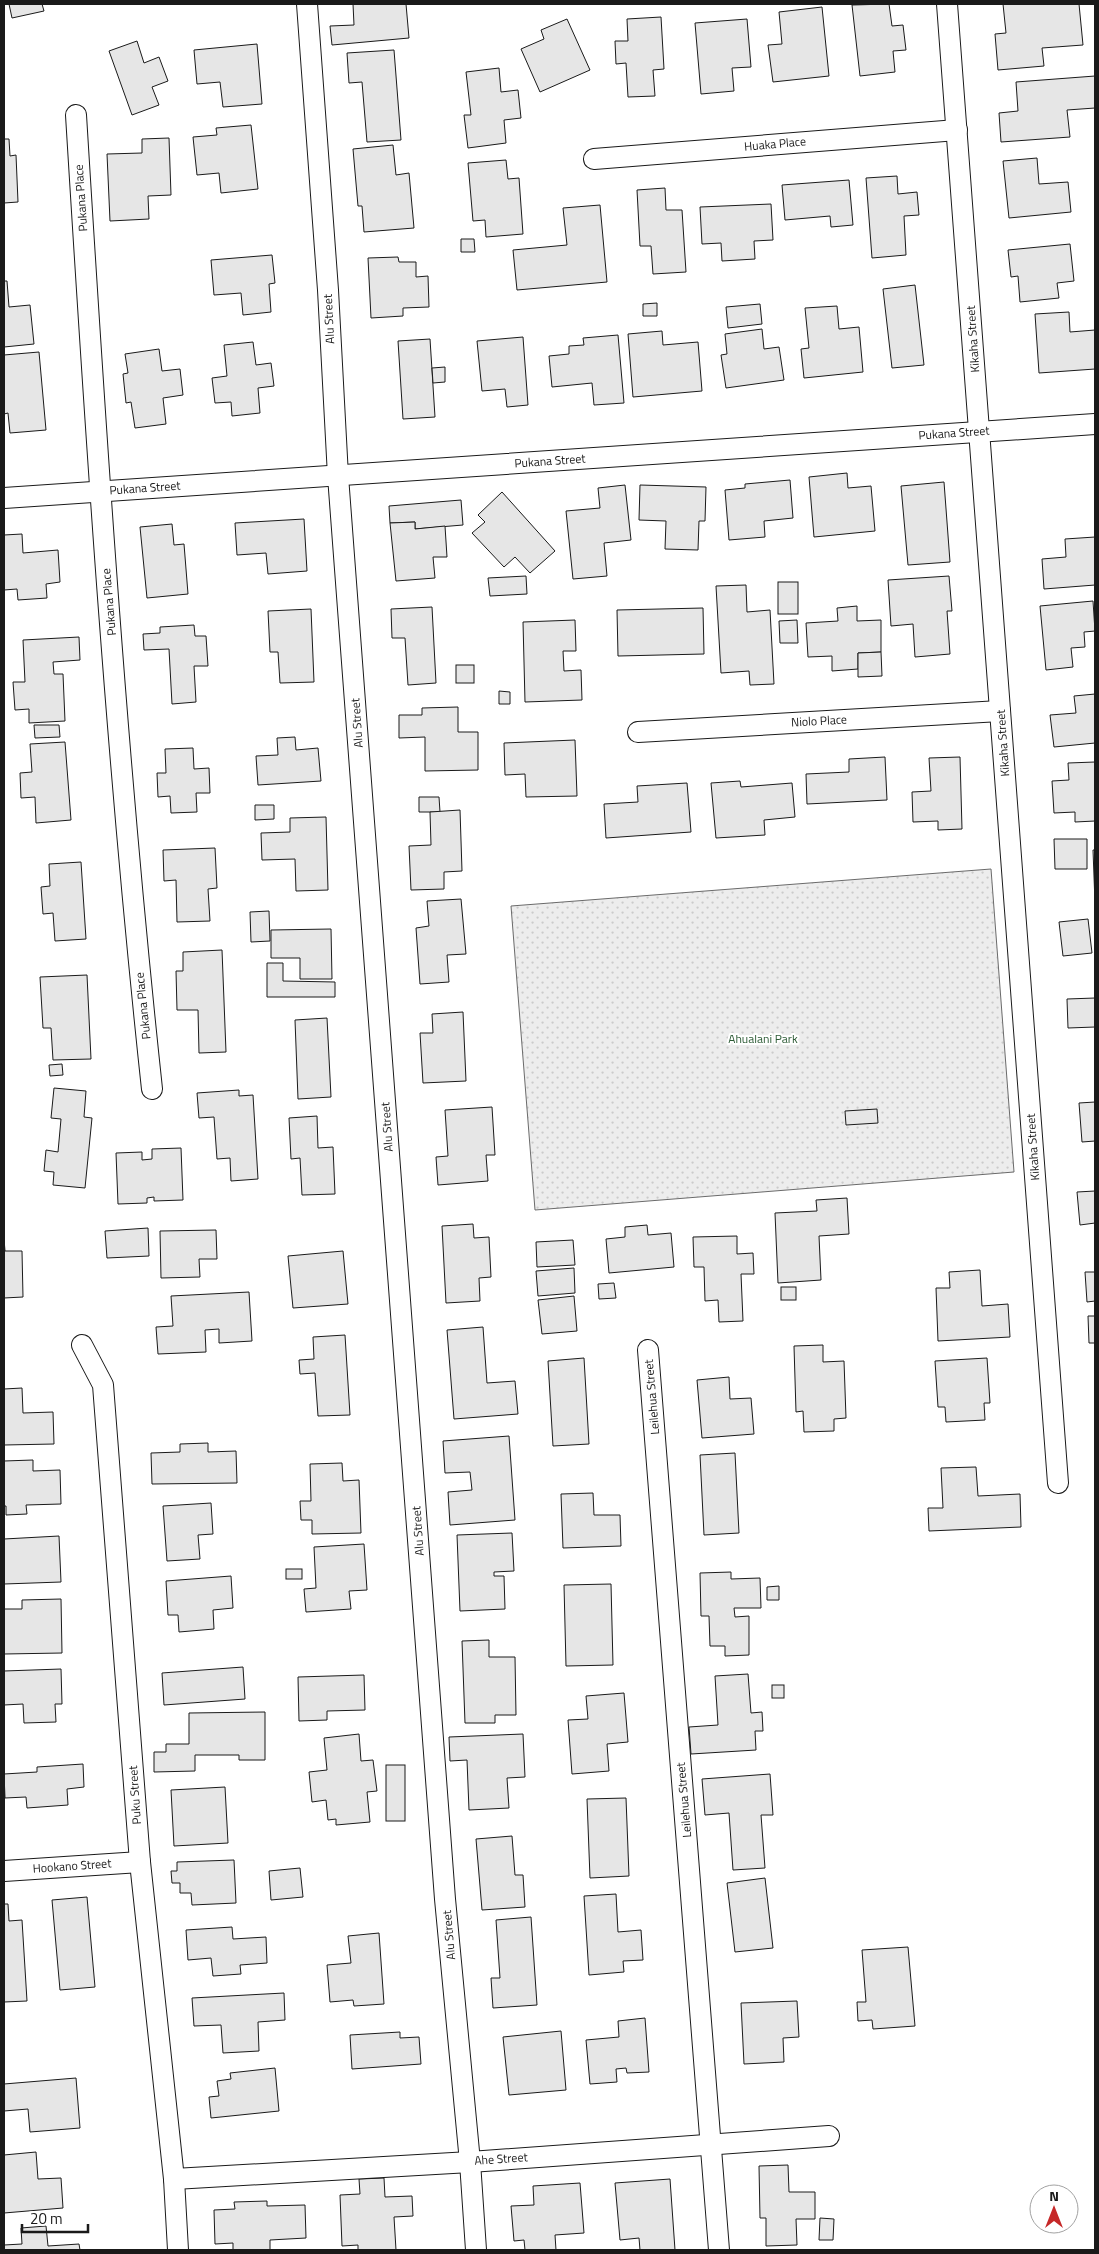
<svg xmlns="http://www.w3.org/2000/svg" width="1099" height="2254" font-family="'Titillium Web',sans-serif">
<style>
.park{fill:url(#park-dots);stroke:#6a6a6a}
.building{fill:#e6e6e6;stroke:#1a1a1a}
.lines{fill:none;stroke-linecap:round;stroke-linejoin:round}
.minor-casing{stroke:#1a1a1a;stroke-width:22}
.minor{stroke:#fff;stroke-width:20}
.labels{text-anchor:middle;stroke-width:4;stroke-linejoin:round;paint-order:stroke}
.street-label{font-size:12px;fill:#1a1a1a;stroke:#fff}
.park-label{font-size:12px;fill:#2b5a34;stroke:#fff}
</style>
<defs>
<pattern id="park-dots" width="8" height="8" patternUnits="userSpaceOnUse" patternTransform="scale(1.25)"><rect width="8" height="8" fill="#ededed"/><path d="M2 2h.1M6 6h.1" fill="none" stroke="#cbcbcb" stroke-width="1.8" stroke-linecap="round"/></pattern>
</defs>
<rect width="100%" height="100%" fill="#fff"/>
<polygon class="park" points="991,869 1014,1172 535,1210 511,906"/>
<g class="building">
<polygon points="4,4 42,4 44,11 12,18 9,4"/>
<polygon points="353,4 406,4 409,38 332,45 330,26 354,25"/>
<polygon points="889,4 892,26 903,25 906,50 893,51 895,72 860,76 852,5"/>
<polygon points="1003,4 1079,4 1083,45 1042,48 1044,66 998,70 995,34 1006,33"/>
<polygon points="822,7 829,76 773,82 768,45 782,44 779,12"/>
<polygon points="661,17 664,69 653,70 655,96 628,97 626,63 616,64 615,41 628,41 627,19"/>
<polygon points="567,19 590,70 540,92 521,49 544,39 541,30"/>
<polygon points="747,19 751,67 732,68 734,91 701,94 695,23"/>
<polygon points="137,41 144,63 159,57 168,81 152,87 159,105 132,115 109,51"/>
<polygon points="257,44 262,104 223,107 220,82 197,84 194,50"/>
<polygon points="394,50 401,140 367,142 362,82 349,83 347,53"/>
<polygon points="499,68 501,92 518,90 521,118 504,120 506,143 468,148 464,115 471,115 466,72"/>
<polygon points="1095,76 1095,108 1067,110 1070,137 1001,142 999,113 1018,111 1016,82"/>
<polygon points="251,125 258,189 221,193 219,173 197,175 193,137 217,135 216,128"/>
<polygon points="169,138 171,195 148,196 149,219 110,221 107,154 142,153 142,139"/>
<polygon points="4,139 9,139 10,156 16,155 18,202 4,203 4,218"/>
<polygon points="393,145 396,175 409,173 414,228 364,232 362,206 358,206 353,149"/>
<polygon points="1037,158 1039,184 1068,182 1071,212 1009,218 1003,161"/>
<polygon points="506,160 508,179 519,178 523,234 486,237 485,220 473,221 468,163"/>
<polygon points="897,176 898,194 917,192 919,215 904,216 906,255 872,258 866,178"/>
<polygon points="849,180 853,225 831,227 830,216 785,220 782,185"/>
<polygon points="665,188 666,210 682,210 686,272 653,274 651,246 640,246 637,190"/>
<polygon points="771,204 773,240 754,241 755,259 722,261 721,243 702,244 700,207"/>
<polygon points="600,205 607,282 517,290 513,250 567,245 563,208"/>
<polygon points="461,239 474,239 475,252 461,252"/>
<polygon points="1070,244 1074,281 1057,283 1059,298 1020,302 1018,276 1011,277 1008,250"/>
<polygon points="272,255 275,283 269,284 271,312 243,315 241,293 214,295 211,260"/>
<polygon points="398,257 399,262 416,262 416,277 428,276 429,307 403,308 403,316 371,318 368,258"/>
<polygon points="4,281 7,281 9,307 30,305 34,344 4,347"/>
<polygon points="915,285 924,365 892,368 883,289"/>
<polygon points="657,303 657,316 643,316 643,304"/>
<polygon points="760,304 762,324 728,328 726,307"/>
<polygon points="837,306 839,329 859,327 863,372 804,378 801,349 809,348 805,308"/>
<polygon points="1069,312 1070,332 1095,330 1095,369 1039,373 1035,314"/>
<polygon points="762,329 764,349 779,347 784,380 726,388 721,355 727,354 725,334"/>
<polygon points="662,331 663,345 698,342 702,391 633,397 628,334"/>
<polygon points="618,335 624,403 594,405 592,383 552,387 549,356 569,354 569,346 584,345 583,338"/>
<polygon points="523,337 528,405 507,407 505,389 482,391 477,341"/>
<polygon points="430,339 435,417 403,419 398,341"/>
<polygon points="253,342 256,365 271,363 274,386 258,388 260,413 232,416 231,402 215,403 212,378 227,376 224,345"/>
<polygon points="159,349 162,371 180,369 183,395 163,398 166,424 135,428 131,402 126,403 123,374 128,373 125,354"/>
<polygon points="39,352 46,430 10,433 8,413 4,414 4,355"/>
<polygon points="445,367 445,382 433,383 432,368"/>
<polygon points="847,473 848,488 871,486 875,531 814,537 809,477"/>
<polygon points="790,480 793,518 764,521 765,537 729,540 725,490 745,488 745,484"/>
<polygon points="944,482 950,562 908,565 901,486"/>
<polygon points="625,485 631,540 604,543 607,576 573,579 566,511 600,508 598,488"/>
<polygon points="640,485 706,487 705,521 699,521 698,550 665,549 666,521 639,520"/>
<polygon points="502,492 555,551 530,573 515,557 504,567 472,533 485,522 478,515"/>
<polygon points="461,500 463,525 415,529 415,522 390,523 389,506"/>
<polygon points="304,519 307,571 268,574 266,553 237,555 235,523"/>
<polygon points="415,522 415,529 445,526 447,557 433,557 435,578 396,581 390,523"/>
<polygon points="172,524 174,545 184,544 188,594 147,598 140,527"/>
<polygon points="22,534 23,553 58,550 60,582 46,584 47,598 18,600 17,589 4,590 4,535"/>
<polygon points="1095,537 1095,585 1044,589 1042,559 1066,557 1065,539"/>
<polygon points="526,576 527,594 490,596 488,578"/>
<polygon points="949,576 952,611 947,611 950,654 915,657 913,624 891,626 888,580"/>
<rect x="778" y="582" width="20" height="32"/>
<polygon points="746,585 747,612 770,610 774,684 750,685 749,671 721,673 716,586"/>
<polygon points="1093,601 1095,631 1084,632 1085,647 1071,648 1073,667 1046,670 1040,606"/>
<polygon points="857,606 857,621 881,620 881,652 858,653 858,669 832,671 832,656 808,657 806,623 838,621 837,608"/>
<polygon points="432,607 436,683 408,685 405,638 392,638 391,609"/>
<polygon points="703,608 704,654 618,656 617,610"/>
<polygon points="311,609 314,682 280,683 278,652 270,652 268,611"/>
<polygon points="575,620 576,651 563,651 564,671 581,670 582,700 525,702 523,622"/>
<polygon points="797,620 798,643 780,643 779,621"/>
<polygon points="194,625 195,636 206,636 208,666 194,666 196,702 172,704 169,649 144,650 143,634 160,633 160,627"/>
<polygon points="79,637 80,660 53,662 54,674 63,674 65,721 29,723 29,709 15,710 13,682 25,682 23,640"/>
<polygon points="881,652 882,676 858,677 858,653"/>
<rect x="456" y="665" width="18" height="18"/>
<polygon points="499,691 510,692 510,704 499,704"/>
<polygon points="1095,694 1095,743 1054,747 1050,715 1076,713 1074,696"/>
<polygon points="458,707 458,732 478,732 478,770 425,771 425,737 399,738 399,715 422,715 422,708"/>
<polygon points="34,725 59,725 60,737 35,738"/>
<polygon points="295,737 296,750 318,748 321,781 258,785 256,756 278,755 277,738"/>
<polygon points="575,740 577,796 526,797 525,774 505,775 504,743"/>
<polygon points="65,742 71,820 36,823 35,797 21,798 20,773 32,772 30,744"/>
<polygon points="193,748 194,769 209,768 210,793 196,793 197,812 171,813 170,796 158,797 157,773 166,773 165,749"/>
<polygon points="885,757 887,800 807,804 806,774 849,772 849,759"/>
<polygon points="960,757 962,829 938,830 938,821 913,822 912,792 931,791 929,758"/>
<polygon points="1095,762 1095,821 1075,822 1075,812 1054,813 1052,781 1069,780 1068,763"/>
<polygon points="740,781 741,787 792,783 795,817 764,820 765,835 716,838 711,783"/>
<polygon points="687,783 691,832 606,838 604,804 638,802 637,786"/>
<polygon points="419,797 439,797 440,812 419,812"/>
<polygon points="255,805 274,805 274,819 255,820"/>
<polygon points="460,810 462,871 444,872 444,889 411,890 409,846 431,845 430,812"/>
<polygon points="326,817 328,890 296,891 295,859 262,860 261,833 290,832 290,818"/>
<polygon points="1054,839 1087,839 1087,869 1055,869"/>
<polygon points="215,848 217,888 208,889 210,921 177,922 176,880 164,881 163,850"/>
<polygon points="1093,850 1095,850 1095,903"/>
<polygon points="81,862 86,939 55,941 53,913 43,914 41,887 50,886 49,864"/>
<polygon points="461,899 466,954 447,955 449,982 420,984 416,928 429,926 427,901"/>
<polygon points="269,911 270,941 251,942 250,912"/>
<polygon points="1088,919 1092,953 1063,956 1059,922"/>
<polygon points="331,929 332,979 300,979 300,958 271,958 271,930"/>
<polygon points="222,950 226,1052 199,1053 198,1010 177,1010 176,971 183,971 183,952"/>
<polygon points="267,963 283,963 283,981 335,982 335,997 267,997"/>
<polygon points="87,975 91,1059 53,1060 51,1028 43,1028 40,977"/>
<polygon points="1095,998 1095,1027 1068,1028 1067,999"/>
<polygon points="463,1012 466,1081 423,1083 420,1033 433,1033 432,1014"/>
<polygon points="327,1018 331,1097 298,1099 295,1020"/>
<polygon points="62,1064 63,1075 50,1076 49,1065"/>
<polygon points="54,1088 86,1091 84,1117 92,1118 85,1188 53,1185 54,1172 44,1171 46,1150 58,1152 61,1119 51,1118"/>
<polygon points="239,1090 239,1096 253,1095 258,1179 231,1181 230,1158 217,1159 214,1117 199,1118 197,1093"/>
<polygon points="1095,1102 1095,1141 1082,1142 1079,1103"/>
<polygon points="492,1107 495,1155 486,1155 488,1181 438,1185 436,1157 448,1156 445,1110"/>
<polygon points="877,1109 878,1123 846,1125 845,1111"/>
<polygon points="317,1116 318,1148 333,1147 335,1194 302,1195 300,1158 291,1159 289,1118"/>
<polygon points="181,1148 183,1200 154,1201 154,1197 147,1198 147,1203 118,1204 116,1153 142,1152 142,1160 152,1159 152,1149"/>
<polygon points="1095,1191 1095,1223 1080,1225 1077,1192"/>
<polygon points="847,1198 849,1234 819,1236 821,1280 778,1283 775,1213 817,1211 816,1200"/>
<polygon points="473,1224 474,1238 489,1237 491,1277 479,1278 480,1301 446,1303 442,1226"/>
<polygon points="647,1225 648,1235 671,1233 674,1267 609,1273 606,1239 625,1237 625,1227"/>
<polygon points="148,1228 149,1256 107,1258 105,1231"/>
<polygon points="216,1230 217,1259 199,1259 200,1277 161,1278 160,1231"/>
<polygon points="737,1236 737,1254 753,1253 754,1274 741,1274 743,1321 719,1322 718,1300 705,1301 704,1267 694,1267 693,1237"/>
<polygon points="4,1239 5,1251 22,1251 23,1297 4,1298"/>
<polygon points="573,1240 575,1265 537,1267 536,1242"/>
<polygon points="343,1251 348,1304 293,1308 288,1256"/>
<polygon points="574,1268 575,1293 538,1296 536,1271"/>
<polygon points="980,1270 982,1306 1008,1304 1010,1337 938,1341 936,1288 950,1288 949,1272"/>
<polygon points="1085,1272 1095,1272 1095,1301 1087,1302"/>
<polygon points="614,1283 616,1298 599,1299 598,1284"/>
<rect x="781" y="1287" width="15" height="13"/>
<polygon points="249,1292 252,1341 219,1343 219,1329 205,1330 206,1352 158,1354 156,1327 173,1326 171,1296"/>
<polygon points="574,1296 577,1331 542,1334 538,1300"/>
<polygon points="1088,1316 1095,1316 1095,1343 1089,1343"/>
<polygon points="483,1327 487,1383 515,1381 518,1414 454,1419 447,1330"/>
<polygon points="345,1335 350,1415 318,1416 315,1373 300,1374 299,1360 314,1359 313,1337"/>
<polygon points="823,1345 823,1362 844,1361 846,1418 834,1419 834,1431 804,1432 803,1411 796,1412 794,1346"/>
<polygon points="584,1358 589,1444 553,1446 548,1361"/>
<polygon points="987,1358 990,1403 984,1403 985,1420 946,1422 945,1407 938,1407 935,1361"/>
<polygon points="729,1377 730,1399 751,1398 754,1434 702,1438 697,1380"/>
<polygon points="22,1388 23,1413 53,1412 54,1444 4,1445 4,1389"/>
<polygon points="509,1436 515,1520 450,1525 448,1492 472,1490 470,1472 445,1473 443,1441"/>
<polygon points="208,1443 208,1452 236,1451 237,1483 152,1484 151,1453 180,1452 180,1444"/>
<polygon points="735,1453 739,1533 704,1535 700,1455"/>
<polygon points="33,1460 33,1471 60,1470 61,1504 26,1505 27,1514 6,1515 6,1506 4,1506 4,1461"/>
<polygon points="342,1463 343,1481 359,1480 361,1533 312,1534 312,1520 301,1520 300,1501 311,1501 310,1464"/>
<polygon points="976,1467 978,1496 1020,1494 1021,1527 929,1531 928,1508 943,1508 941,1468"/>
<polygon points="593,1493 594,1515 620,1515 621,1546 563,1548 561,1494"/>
<polygon points="211,1503 213,1534 198,1535 200,1559 167,1561 163,1506"/>
<polygon points="512,1533 514,1571 494,1572 494,1576 504,1576 505,1609 460,1611 457,1535"/>
<polygon points="59,1536 61,1582 4,1584 4,1539"/>
<polygon points="364,1544 367,1590 349,1591 351,1609 306,1612 304,1589 316,1588 314,1547"/>
<rect x="286" y="1569" width="16" height="10"/>
<polygon points="731,1572 731,1579 760,1578 761,1608 734,1608 735,1617 749,1616 749,1655 725,1656 725,1646 710,1646 709,1616 701,1616 700,1573"/>
<polygon points="231,1576 233,1608 213,1610 214,1629 179,1632 178,1615 168,1615 166,1581"/>
<polygon points="611,1584 613,1665 566,1666 564,1585"/>
<polygon points="779,1586 779,1600 767,1600 767,1587"/>
<polygon points="61,1599 62,1653 4,1654 4,1609 22,1609 22,1600"/>
<polygon points="489,1640 489,1657 515,1657 516,1715 495,1715 495,1723 465,1723 462,1641"/>
<polygon points="243,1667 245,1699 164,1705 162,1673"/>
<polygon points="61,1669 62,1704 55,1704 56,1722 24,1723 23,1704 4,1705 4,1671"/>
<polygon points="748,1674 751,1713 762,1712 763,1731 755,1731 756,1750 691,1754 689,1727 718,1725 715,1676"/>
<polygon points="364,1675 365,1710 327,1711 327,1720 299,1721 298,1677"/>
<rect x="772" y="1685" width="12" height="13"/>
<polygon points="624,1693 628,1742 607,1744 609,1771 572,1774 568,1720 588,1719 586,1696"/>
<polygon points="265,1712 265,1760 239,1760 239,1755 195,1755 195,1771 154,1772 154,1752 166,1752 166,1744 189,1744 189,1713"/>
<polygon points="359,1734 361,1761 373,1760 377,1791 367,1792 370,1822 336,1825 336,1819 328,1820 326,1800 312,1802 309,1772 327,1770 324,1738"/>
<polygon points="523,1734 525,1777 507,1778 509,1808 469,1810 467,1760 450,1761 449,1737"/>
<polygon points="83,1764 84,1787 67,1789 68,1805 27,1808 26,1797 5,1798 4,1774 37,1772 37,1767"/>
<rect x="386" y="1765" width="19" height="56"/>
<polygon points="770,1774 773,1815 761,1815 765,1868 733,1870 729,1813 705,1815 702,1779"/>
<polygon points="225,1787 228,1843 174,1846 171,1790"/>
<polygon points="626,1798 629,1876 590,1878 587,1799"/>
<polygon points="512,1836 515,1875 523,1875 525,1907 482,1910 476,1839"/>
<polygon points="234,1860 236,1903 192,1905 191,1893 180,1893 180,1883 172,1883 171,1871 177,1871 177,1862"/>
<polygon points="300,1868 303,1897 271,1900 269,1871"/>
<polygon points="765,1878 773,1948 735,1952 727,1883"/>
<polygon points="616,1894 618,1932 641,1930 643,1960 623,1961 624,1972 589,1975 584,1896"/>
<polygon points="87,1897 95,1987 60,1990 52,1900"/>
<polygon points="4,1904 8,1904 9,1921 22,1920 27,2001 4,2002"/>
<polygon points="531,1917 537,2005 493,2008 491,1978 500,1978 496,1920"/>
<polygon points="232,1927 233,1939 266,1937 267,1963 240,1965 241,1974 213,1976 211,1958 188,1960 186,1930"/>
<polygon points="379,1933 384,2004 354,2006 353,2000 330,2002 327,1965 351,1963 348,1936"/>
<polygon points="908,1947 915,2026 873,2029 872,2020 858,2021 857,2002 866,2002 862,1950"/>
<polygon points="284,1993 285,2020 258,2022 259,2051 223,2053 221,2025 194,2026 192,1998"/>
<polygon points="797,2001 799,2037 783,2038 784,2062 744,2064 741,2003"/>
<polygon points="645,2018 649,2072 627,2073 626,2068 616,2069 617,2082 590,2084 586,2040 619,2037 618,2021"/>
<polygon points="561,2031 566,2090 509,2095 503,2037"/>
<polygon points="400,2032 400,2038 419,2037 421,2064 352,2069 350,2035"/>
<polygon points="275,2068 279,2111 211,2118 209,2097 219,2096 217,2081 231,2079 230,2073"/>
<polygon points="76,2078 80,2128 30,2132 28,2109 4,2111 4,2084"/>
<polygon points="36,2152 38,2179 61,2178 63,2208 4,2213 4,2155"/>
<polygon points="788,2165 789,2192 815,2192 815,2219 796,2219 797,2245 766,2246 766,2218 760,2218 759,2166"/>
<polygon points="384,2178 385,2197 412,2196 413,2216 394,2217 396,2250 358,2250 358,2245 342,2246 340,2195 360,2194 359,2179"/>
<polygon points="670,2179 675,2250 640,2250 639,2238 620,2240 615,2183"/>
<polygon points="580,2183 584,2233 555,2235 556,2250 525,2250 524,2240 514,2241 511,2206 534,2205 533,2186"/>
<polygon points="267,2201 267,2206 305,2205 306,2238 270,2240 270,2250 233,2250 233,2243 215,2244 214,2210 235,2209 234,2202"/>
<polygon points="820,2218 834,2219 833,2240 819,2240"/>
<polygon points="46,2226 48,2246 79,2244 80,2250 4,2250 4,2245 22,2244 21,2228"/>
</g>
<g class="lines">
<g class="minor-casing">
<g id="minor">
<polyline points="307,4 328,290 338,476 445,1899 470,2162 476,2250"/>
<polyline points="947,4 1058,1483"/>
<path d="M76,115C96,440 117,765 152,1089"/>
<polyline points="594,159 957,130"/>
<polyline points="4,498 1095,424"/>
<polyline points="638,732 1000,711"/>
<polyline points="82,1345 103,1385 140,1862 174,2179 178,2250"/>
<polyline points="648,1350 719,2250"/>
<polyline points="4,1871 140,1862"/>
<polyline points="174,2179 470,2162 829,2136"/>
</g>
</g>
<use href="#minor" class="minor"/>
</g>
<g class="labels">
<g class="street-label">
<text transform="translate(775 144) rotate(-5)" y="4">Huaka Place</text>
<text transform="translate(81 198) rotate(-94)" y="4">Pukana Place</text>
<text transform="translate(329 319) rotate(-93)" y="4">Alu Street</text>
<text transform="translate(973 339) rotate(-94)" y="4">Kikaha Street</text>
<text transform="translate(954 433) rotate(-4)" y="4">Pukana Street</text>
<text transform="translate(550 461) rotate(-4)" y="4">Pukana Street</text>
<text transform="translate(145 488) rotate(-4)" y="4">Pukana Street</text>
<text transform="translate(109 602) rotate(-95)" y="4">Pukana Place</text>
<text transform="translate(819 721) rotate(-3)" y="4">Niolo Place</text>
<text transform="translate(357 723) rotate(-94)" y="4">Alu Street</text>
<text transform="translate(1003 743) rotate(-94)" y="4">Kikaha Street</text>
<text transform="translate(143 1006) rotate(-96)" y="4">Pukana Place</text>
<text transform="translate(387 1127) rotate(-94)" y="4">Alu Street</text>
<text transform="translate(1033 1147) rotate(-94)" y="4">Kikaha Street</text>
<text transform="translate(652 1397) rotate(-95)" y="4">Leilehua Street</text>
<text transform="translate(418 1531) rotate(-94)" y="4">Alu Street</text>
<text transform="translate(135 1795) rotate(-94)" y="4">Puku Street</text>
<text transform="translate(684 1800) rotate(-95)" y="4">Leilehua Street</text>
<text transform="translate(72 1866) rotate(-4)" y="4">Hookano Street</text>
<text transform="translate(449 1935) rotate(-95)" y="4">Alu Street</text>
<text transform="translate(501 2159) rotate(-4)" y="4">Ahe Street</text>
</g>
<g class="park-label">
<text x="763" y="1043">Ahualani Park</text>
</g>
</g>
<rect width="1099" height="2254" fill="none" stroke="#1a1a1a" stroke-width="10"/>
<g transform="translate(1054 2209)"><circle r="24" fill="#ffffff" stroke="#a3a3a3"/>
<path d="M0-4L9 19L0 12L-9 19Z" fill="#c62828"/>
<text y="-8" font-size="14" font-weight="bold" text-anchor="middle" fill="#1a1a1a">N</text>
</g>
<path d="M22 2224v8h66v-8" fill="none" stroke="#1a1a1a" stroke-width="2.5"/>
<text x="30" y="2224" font-size="15" fill="#1a1a1a" stroke="#ffffff" stroke-width="4" paint-order="stroke">20 m</text>
</svg>
